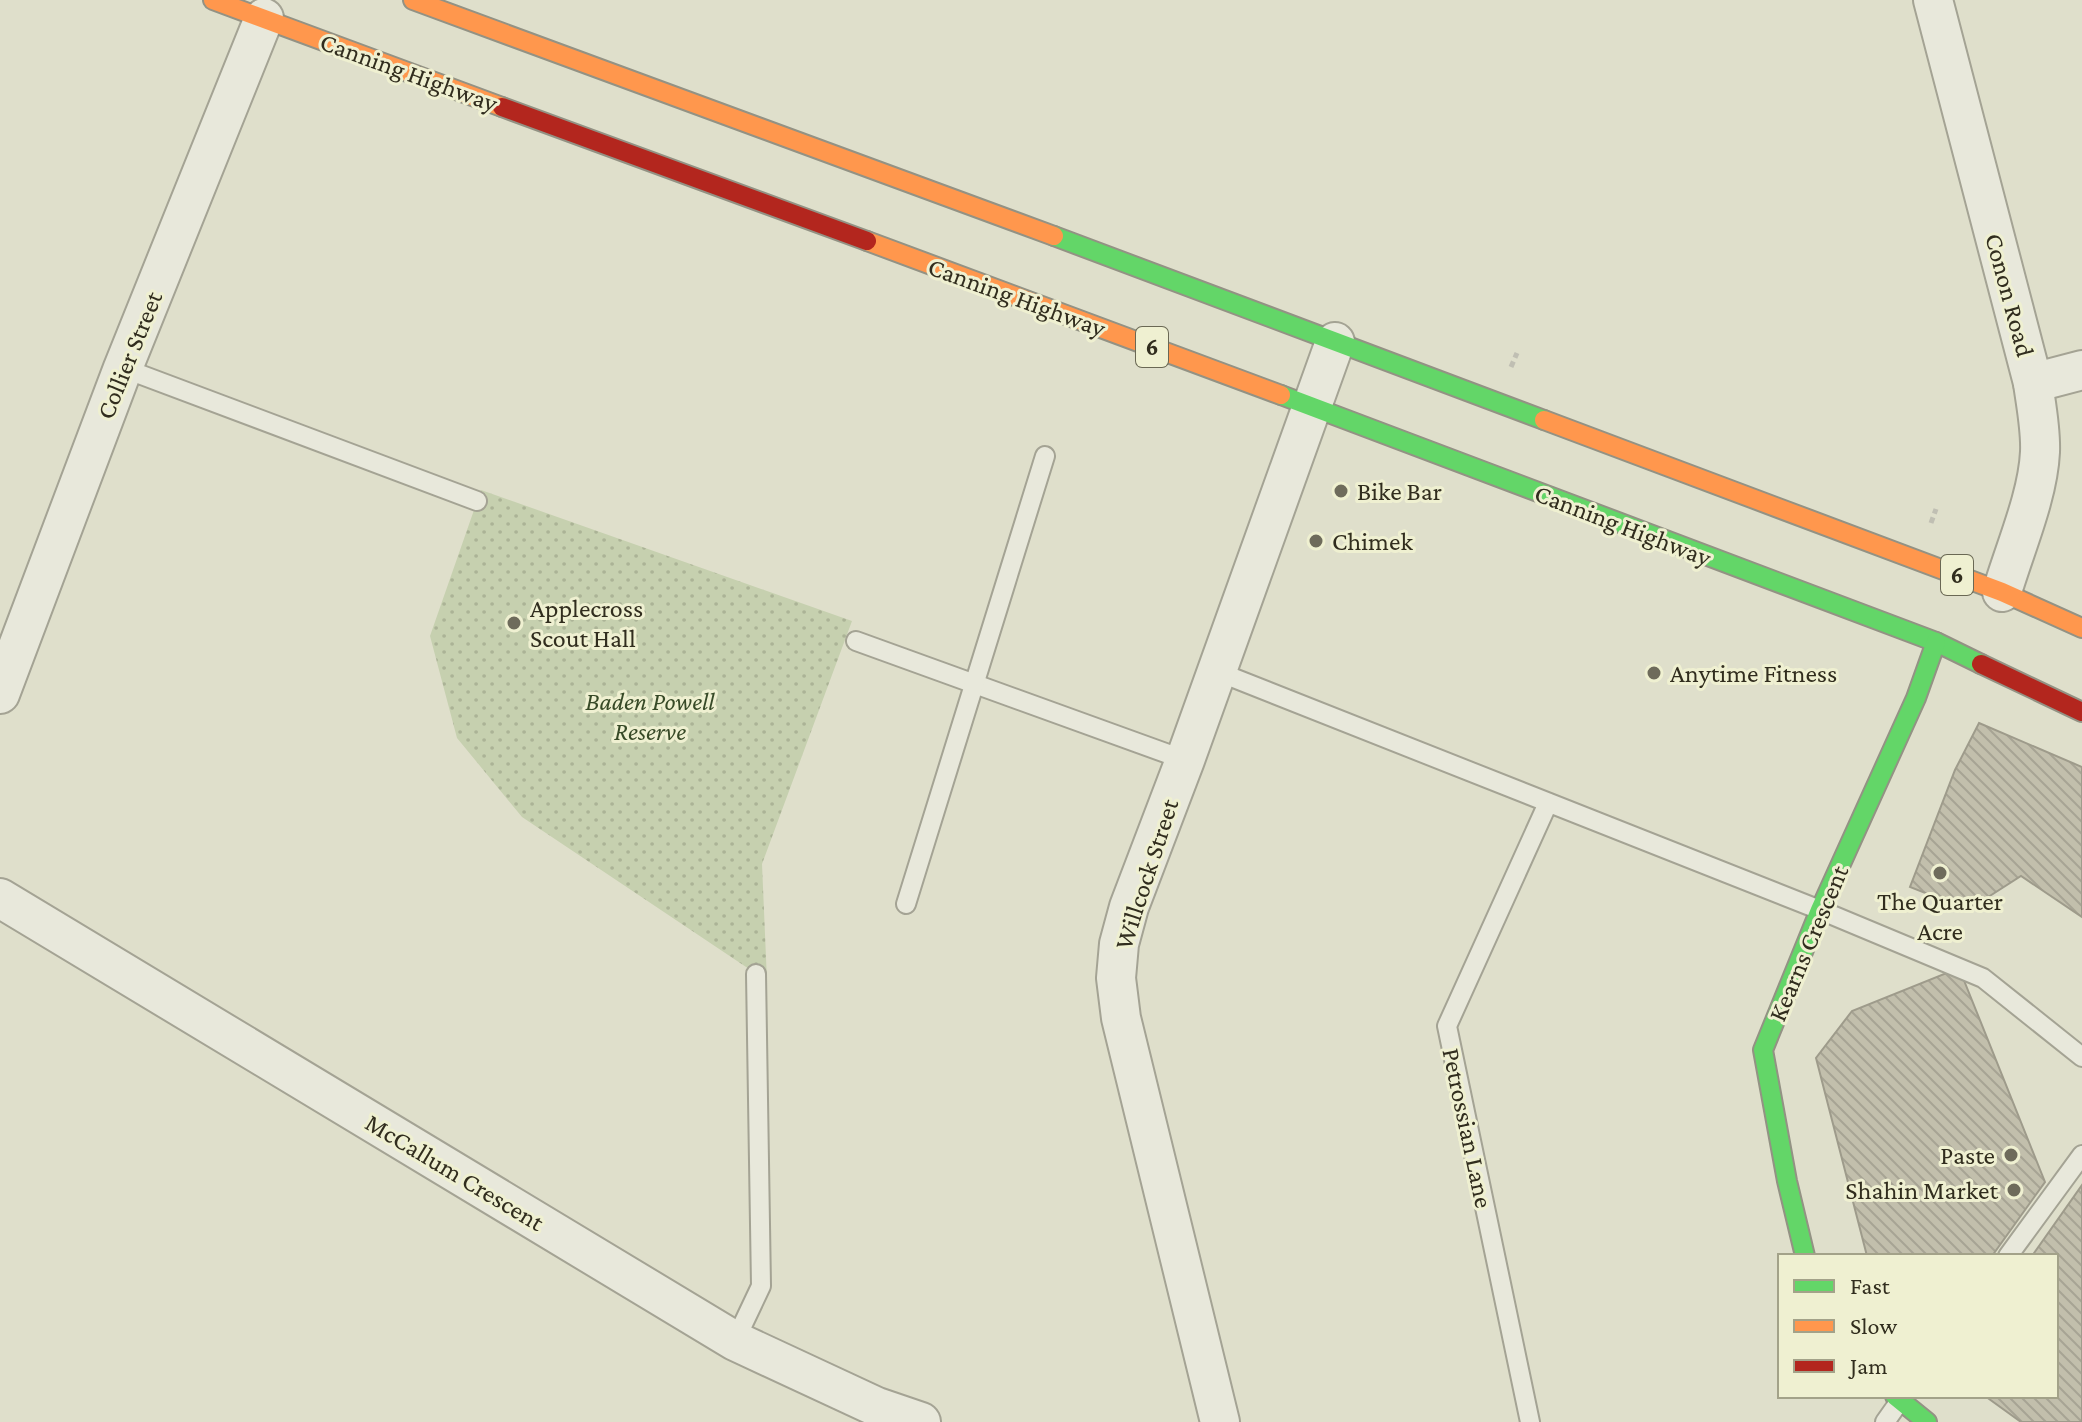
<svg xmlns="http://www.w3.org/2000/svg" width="2082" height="1422" font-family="'Crimson Pro',serif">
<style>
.park{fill:url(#park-dots)}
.building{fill:url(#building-back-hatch);stroke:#9e9b8b;stroke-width:2}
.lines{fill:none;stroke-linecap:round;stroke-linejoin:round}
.lane-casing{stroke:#a4a394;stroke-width:22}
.street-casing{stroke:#a4a394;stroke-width:42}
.fast-casing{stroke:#939284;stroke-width:22}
.slow-casing{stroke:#939284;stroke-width:22}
.jam-casing{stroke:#939284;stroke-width:22}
.path{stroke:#c0bfb3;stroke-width:5;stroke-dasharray:6 4;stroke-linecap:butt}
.lane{stroke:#e8e8db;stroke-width:18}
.street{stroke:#e8e8db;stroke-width:38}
.fast{stroke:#63d668;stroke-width:18}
.slow{stroke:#ff974d;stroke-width:18}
.jam{stroke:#b3261e;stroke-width:18}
.poi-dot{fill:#6e6b5b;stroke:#eff0d1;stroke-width:3}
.labels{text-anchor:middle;stroke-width:6;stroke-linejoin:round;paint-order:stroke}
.shield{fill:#eff0d1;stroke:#6a6854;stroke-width:2}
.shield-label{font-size:24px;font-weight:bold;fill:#312d1e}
.street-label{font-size:26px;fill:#312d1e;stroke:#eff0d1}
.poi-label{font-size:26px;fill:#312d1e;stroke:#eff0d1;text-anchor:start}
.park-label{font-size:26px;font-style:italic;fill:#374a27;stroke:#eff0d1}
</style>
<defs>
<pattern id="park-dots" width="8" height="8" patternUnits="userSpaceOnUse" patternTransform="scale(2)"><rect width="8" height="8" fill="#c6d0af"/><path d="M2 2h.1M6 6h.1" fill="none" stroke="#abb396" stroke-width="1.8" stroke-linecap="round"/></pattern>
<pattern id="building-back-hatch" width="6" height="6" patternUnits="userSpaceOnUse" patternTransform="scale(2)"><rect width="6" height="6" fill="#c2bfac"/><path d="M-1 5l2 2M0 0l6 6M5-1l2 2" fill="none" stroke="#a7a494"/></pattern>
</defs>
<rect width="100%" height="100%" fill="#dfdfcb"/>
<polygon class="park" points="481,490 852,621 762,864 767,981 522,817 457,738 430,636"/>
<g class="building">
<polygon points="1979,723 2082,767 2082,917 2021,876 1968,910 1910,887 1955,770"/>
<polygon points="1959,968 2045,1182 1992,1256 1867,1256 1816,1058 1852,1011"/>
<polygon points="2082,1185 2082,1422 2021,1422 1985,1396 2056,1396 2056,1256 2032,1256"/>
</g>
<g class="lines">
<g class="lane-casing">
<g id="lane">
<polyline points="123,368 477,501"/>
<polyline points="856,641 1185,760"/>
<polyline points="1216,671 1820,910 1983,978 2082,1057"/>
<polyline points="906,904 1045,456"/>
<polyline points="2008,1256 2082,1155"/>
<polyline points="735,1341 761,1286 756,974"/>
<polyline points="1530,1422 1447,1026 1548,803"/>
<polyline points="1885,1422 1902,1398"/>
</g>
</g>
<g class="street-casing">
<g id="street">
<path d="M1933,0L2033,383C2036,405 2041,429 2040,452C2038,496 2015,548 2002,592"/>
<polyline points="2033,383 2082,370"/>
<polyline points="0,694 123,368 264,18"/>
<polyline points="0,898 735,1341 877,1407 921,1422"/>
<polyline points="1220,1422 1121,1018 1116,978 1119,944 1129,907 1185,760 1335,342"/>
</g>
</g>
<g class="fast-casing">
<g id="fast">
<polyline points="1054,236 1544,420"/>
<polyline points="1281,395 1936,642 1981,664"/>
<polyline points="1805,1256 1787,1181 1763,1050 1820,910 1916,698 1936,642"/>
<polyline points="1895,1396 1927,1422"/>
</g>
</g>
<g class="slow-casing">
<g id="slow">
<polyline points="213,0 502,107"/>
<polyline points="413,0 1054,236"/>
<polyline points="867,241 1281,395"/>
<polyline points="1544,420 2002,592 2082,628"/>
</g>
</g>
<g class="jam-casing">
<g id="jam">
<polyline points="502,107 867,241"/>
<polyline points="1981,664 2082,712"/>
</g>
</g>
<g class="path">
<polyline points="1511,367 1517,353"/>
<polyline points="1931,523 1936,509"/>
</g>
<use href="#lane" class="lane"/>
<use href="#street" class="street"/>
<use href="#fast" class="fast"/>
<use href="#slow" class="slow"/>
<use href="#jam" class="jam"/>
</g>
<g class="poi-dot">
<circle cx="1341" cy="491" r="8"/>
<circle cx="1316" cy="541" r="8"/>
<circle cx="514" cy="623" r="8"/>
<circle cx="1654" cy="673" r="8"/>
<circle cx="1940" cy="873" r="8"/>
<circle cx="2011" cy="1155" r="8"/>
<circle cx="2014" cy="1190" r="8"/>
</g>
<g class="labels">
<g class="shield">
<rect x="1136" y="327" width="32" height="40" rx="6"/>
<rect x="1941" y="555" width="32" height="40" rx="6"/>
</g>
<g class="shield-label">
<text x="1152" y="355">6</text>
<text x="1957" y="583">6</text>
</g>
<g class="street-label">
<text transform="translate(409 72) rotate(20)" y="9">Canning Highway</text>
<text transform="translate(2010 295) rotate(75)" y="9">Conon Road</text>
<text transform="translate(1017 297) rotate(20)" y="9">Canning Highway</text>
<text transform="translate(129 355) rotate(-68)" y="9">Collier Street</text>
<text transform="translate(1623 525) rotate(21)" y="9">Canning Highway</text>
<text transform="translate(1146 874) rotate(-72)" y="9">Willcock Street</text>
<text transform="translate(1808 943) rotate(-67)" y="9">Kearns Crescent</text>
<text transform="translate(1468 1128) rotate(78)" y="9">Petrossian Lane</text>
<text transform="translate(455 1172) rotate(31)" y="9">McCallum Crescent</text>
</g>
<g class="poi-label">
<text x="1357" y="500">Bike Bar</text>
<text x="1332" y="550">Chimek</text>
<text x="530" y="617">Applecross<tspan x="530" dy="30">Scout Hall</tspan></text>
<text x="1670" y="682">Anytime Fitness</text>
<text x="1940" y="910" text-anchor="middle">The Quarter<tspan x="1940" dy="30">Acre</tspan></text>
<text x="1995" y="1164" text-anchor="end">Paste</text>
<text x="1998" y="1199" text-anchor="end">Shahin Market</text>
</g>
<g class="park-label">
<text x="650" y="710">Baden Powell<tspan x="650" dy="30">Reserve</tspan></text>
</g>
</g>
<rect x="1778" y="1254" width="280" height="144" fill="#eff0d1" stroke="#a3a289" stroke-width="2"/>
<rect x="1794" y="1280" width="40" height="12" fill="#63d668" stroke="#a3a289" stroke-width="2"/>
<text x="1850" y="1294" font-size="24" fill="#312d1e">Fast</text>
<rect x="1794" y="1320" width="40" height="12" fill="#ff974d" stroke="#a3a289" stroke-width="2"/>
<text x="1850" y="1334" font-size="24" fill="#312d1e">Slow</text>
<rect x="1794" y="1360" width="40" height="12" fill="#b3261e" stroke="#a3a289" stroke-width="2"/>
<text x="1850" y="1374" font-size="24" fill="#312d1e">Jam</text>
</svg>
